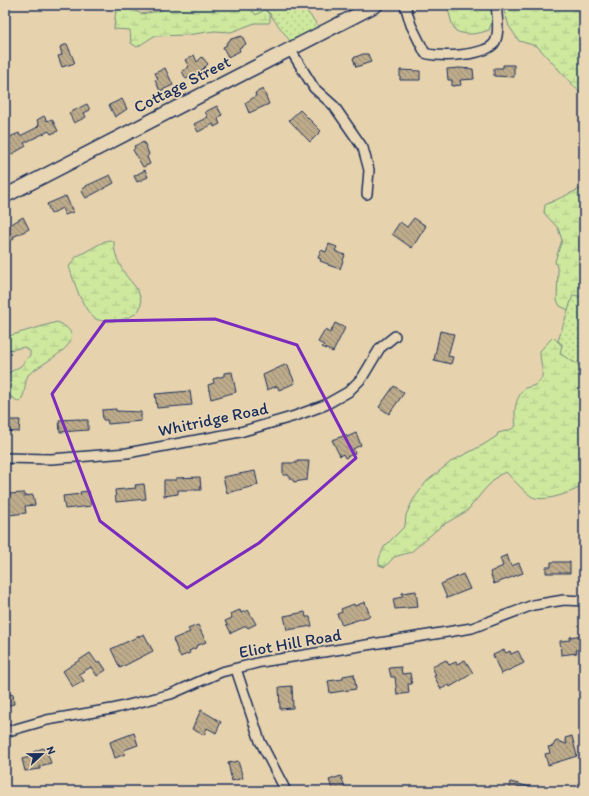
<svg xmlns="http://www.w3.org/2000/svg" width="589" height="796" font-family="Itim,sans-serif">
<style>
.wetland{fill:url(#wetland-marsh);stroke:#748c7e}
.park{fill:url(#park-dots);stroke:#748c7e}
.building{fill:url(#building-back-hatch);stroke:#1b2f5e}
.lines{fill:none;stroke-linecap:round;stroke-linejoin:round}
.street-casing{stroke:#1b2f5e;stroke-width:12}
.secondary-casing{stroke:#1b2f5e;stroke-width:16}
.street{stroke:#e8d6b4;stroke-width:9}
.secondary{stroke:#e8d6b4;stroke-width:13}
.marked{fill:none;stroke:#7b2cbf;stroke-width:3;stroke-linejoin:round}
.labels{text-anchor:middle;stroke-width:3.5;stroke-linejoin:round;paint-order:stroke}
.street-label{font-size:17px;fill:#1b2f5e;stroke:#e8d6b4}
</style>
<defs>
<pattern id="wetland-marsh" width="20" height="14" patternUnits="userSpaceOnUse"><rect width="20" height="14" fill="#cee89e"/><path d="M1 5h8M5 5V1M11 12h8M15 12V8" fill="none" stroke="#b0c78a"/></pattern>
<pattern id="park-dots" width="8" height="8" patternUnits="userSpaceOnUse"><rect width="8" height="8" fill="#cee89e"/><path d="M2 2h.1M6 6h.1" fill="none" stroke="#b0c78a" stroke-width="1.8" stroke-linecap="round"/></pattern>
<pattern id="building-back-hatch" width="6" height="6" patternUnits="userSpaceOnUse"><rect width="6" height="6" fill="#bdab8a"/><path d="M-1 5l2 2M0 0l6 6M5-1l2 2" fill="none" stroke="#998c74"/></pattern>
</defs>
<rect width="100%" height="100%" fill="#e6d2ad"/>
<filter id="ink" filterUnits="userSpaceOnUse"><feTurbulence type="fractalNoise" baseFrequency=".025" numOctaves="2"/><feDisplacementMap in="SourceGraphic" scale="8" xChannelSelector="R" yChannelSelector="G"/><feConvolveMatrix kernelMatrix="1 2 1 2 8 2 1 2 1" color-interpolation-filters="sRGB"/></filter>
<g filter="url(#ink)">
<g class="wetland">
<polygon points="119,5 126,5 141,14 159,11 169,5 260,5 270,15 270,21 269,23 255,23 231,32 215,31 186,35 154,36 137,47 131,43 130,30 114,29 116,8"/>
<path d="M318,5H344C336,10 324,15 318,5Z"/>
<path d="M447,5H491L493,19L489,30C478,34 467,36 456,31L452,24Z"/>
<polygon points="502,5 584,5 584,97 537,46 519,41 509,26"/>
<polygon points="584,187 584,317 560,306 557,300 558,271 555,261 562,240 558,228 544,213 545,205"/>
<path d="M105,241L110,240L114,242C114,254 119,264 125,274C132,284 140,289 141,303C142,320 102,326 93,317C80,304 75,283 69,267L76,257Z"/>
<path d="M57,322C97,340 43,361 28,375C24,383 26,396 19,402L5,393V375L21,366L30,355V351L24,347L5,351V337Z"/>
<path d="M553,337L584,367V481L583,486C572,492 542,504 531,496C522,490 514,480 506,472L499,475L484,490L467,511L441,526L411,552L394,557L385,567L379,565V559L384,547L405,526L406,515L413,500L427,481L452,461L483,445L497,436L498,433L510,430L516,426C514,412 514,400 525,388C551,383 540,370 540,351Z"/>
</g>
<g class="park">
<polygon points="248,5 302,5 319,27 290,41 266,9 256,15"/>
<polygon points="573,295 584,297 584,368 560,354 562,344 558,341"/>
</g>
<g class="building">
<polygon points="242,36 246,44 239,48 240,51 228,57 223,47 227,45 226,43 231,39"/>
<polygon points="67,44 75,63 62,67 58,56 62,55 60,47"/>
<polygon points="363,54 368,54 371,62 356,67 353,58"/>
<polygon points="194,55 197,62 202,57 208,64 201,71 186,79 182,71 189,67 185,60"/>
<polygon points="503,65 514,65 514,77 494,76 494,68 503,68"/>
<polygon points="165,68 173,85 160,91 155,80 158,79 155,73"/>
<polygon points="459,68 473,69 474,79 460,80 461,85 452,86 452,80 448,80 447,69"/>
<polygon points="400,70 420,71 420,80 400,80"/>
<polygon points="263,89 269,104 249,113 245,103 256,96 255,93"/>
<polygon points="122,99 127,109 115,117 109,105"/>
<polygon points="87,104 90,110 84,113 86,117 74,123 69,113"/>
<polygon points="217,106 222,115 218,119 220,124 214,127 213,124 198,132 194,124 208,117 205,112"/>
<polygon points="300,110 321,131 310,142 289,120"/>
<polygon points="44,116 47,121 52,119 58,131 51,134 49,131 24,143 26,146 5,158 5,139 19,133 20,136 36,128 39,125 37,120"/>
<polygon points="144,142 149,154 147,157 150,164 143,167 133,150 135,148 134,146"/>
<polygon points="145,170 148,177 137,182 134,176"/>
<polygon points="110,175 114,183 86,198 81,190 86,187 86,186"/>
<polygon points="66,196 73,212 65,215 62,208 51,214 47,204"/>
<polygon points="23,217 29,229 13,237 14,239 8,242 5,237 5,228"/>
<polygon points="414,218 426,226 412,248 392,234 400,222 407,227"/>
<polygon points="329,244 337,247 335,251 345,255 340,269 328,265 328,264 320,261 321,259 318,258 321,250 326,252"/>
<polygon points="335,323 345,328 333,352 322,347 324,345 318,342 325,330 330,333"/>
<polygon points="440,331 454,334 448,356 453,357 451,364 434,360"/>
<polygon points="287,364 295,383 279,390 277,386 267,390 263,375"/>
<polygon points="232,372 236,392 211,399 208,385 214,383 213,379 224,376 224,373"/>
<polygon points="394,386 404,393 389,414 379,407"/>
<polygon points="190,391 192,405 157,408 155,394"/>
<polygon points="116,409 116,411 141,412 141,421 108,424 107,420 103,420 102,410"/>
<polygon points="80,419 80,420 88,420 88,430 60,432 59,420"/>
<polygon points="5,420 20,420 19,432 5,431"/>
<polygon points="356,433 361,445 353,449 355,453 345,458 343,454 340,456 332,440 346,435 347,437"/>
<polygon points="297,461 309,461 307,480 294,482 288,475 283,475 283,463 297,463"/>
<polygon points="255,471 258,485 227,493 223,477"/>
<polygon points="200,477 201,490 178,490 178,494 164,496 164,480 176,480 176,478"/>
<polygon points="144,484 146,499 116,502 115,490 136,488 135,485"/>
<polygon points="89,491 91,506 65,509 63,496 81,494 80,492"/>
<polygon points="24,493 24,496 33,495 35,505 25,506 26,513 9,515 7,494"/>
<polygon points="507,555 511,566 519,563 523,573 494,584 490,572 503,566 500,558"/>
<polygon points="551,562 570,562 570,573 546,573 546,567 551,567"/>
<polygon points="463,574 470,589 447,598 441,584"/>
<polygon points="416,591 418,607 395,609 393,599 402,597 402,593"/>
<polygon points="365,602 370,616 342,625 337,614 342,612 341,609 354,604 355,606"/>
<polygon points="240,610 241,613 248,610 256,624 248,628 246,626 231,633 225,621 232,618 230,614"/>
<polygon points="305,612 306,617 310,617 312,626 287,630 284,616"/>
<polygon points="198,625 206,642 196,646 196,648 189,651 190,653 180,657 173,639 190,632 188,629"/>
<polygon points="144,634 153,651 120,668 111,649"/>
<polygon points="582,635 584,649 576,650 577,653 561,655 560,641 570,640 570,637"/>
<polygon points="504,650 506,653 510,651 511,654 518,651 524,663 501,674 493,655"/>
<polygon points="90,653 97,663 100,661 106,670 97,676 91,667 79,674 84,681 73,687 63,671"/>
<polygon points="446,660 449,665 456,662 457,664 465,660 473,673 450,687 449,685 441,689 434,676 436,675 432,667"/>
<polygon points="401,667 402,674 410,673 412,684 408,684 409,693 397,695 395,677 391,677 389,668"/>
<polygon points="354,674 356,689 330,693 328,681 343,679 343,676"/>
<polygon points="292,686 293,708 280,709 279,687"/>
<polygon points="13,694 14,704 5,706 5,695"/>
<polygon points="201,710 221,722 216,733 207,728 204,735 192,729"/>
<polygon points="134,733 138,745 124,750 125,754 115,758 110,742"/>
<polygon points="572,736 577,756 548,765 545,754 550,753 548,747 553,746 555,742 557,741 567,744 565,738"/>
<polygon points="43,748 45,753 47,752 51,763 40,766 40,769 25,771 22,759 34,756 33,752"/>
<polygon points="238,761 243,778 232,781 228,763"/>
<polygon points="341,776 346,791 333,791 329,780"/>
<polygon points="510,782 535,788 535,791 508,791"/>
</g>
<g class="lines">
<g class="street-casing">
<g id="street">
<path d="M405,5L411,25L425,53C437,58 488,56 495,42C500,32 497,15 496,5"/>
<polyline points="290,49 314,88 334,106 363,148 369,170 367,194"/>
<polyline points="5,458 51,459 127,453 240,432 295,416 325,405 348,392 362,378 380,348 395,336"/>
<polyline points="236,669 260,741 286,791"/>
<polyline points="5,732 47,720 112,709 144,701 171,694 221,672 261,662 472,628 533,605 564,600 584,601"/>
</g>
</g>
<g class="secondary-casing">
<polyline id="secondary" points="5,196 376,5"/>
</g>
<use href="#street" class="street"/>
<use href="#secondary" class="secondary"/>
</g>
</g>
<path class="marked" d="M215,319L297,345L356,458L259,543L187,588L100,521L52,394L105,321Z"/>
<g class="labels">
<g class="street-label">
<text transform="translate(182 84) rotate(-27)" y="6">Cottage Street</text>
<text transform="translate(213 419) rotate(-12)" y="6">Whitridge Road</text>
<text transform="translate(290 643) rotate(-10)" y="6">Eliot Hill Road</text>
</g>
</g>
<rect width="589" height="796" fill="none" stroke="#e8d6b4" stroke-width="20"/>
<rect x="10" y="10" width="569" height="776" fill="none" stroke="#1b2f5e" stroke-width="1.5" filter="url(#ink)"/>
<g transform="translate(42 754) rotate(68)" stroke="#e8d6b4" stroke-width="3" paint-order="stroke">
<path d="M0-3L7 15L0 10L-7 15Z" fill="#1b2f5e"/>
<text y="-6" font-size="11" font-weight="bold" text-anchor="middle" fill="#1b2f5e">N</text>
</g>
</svg>
